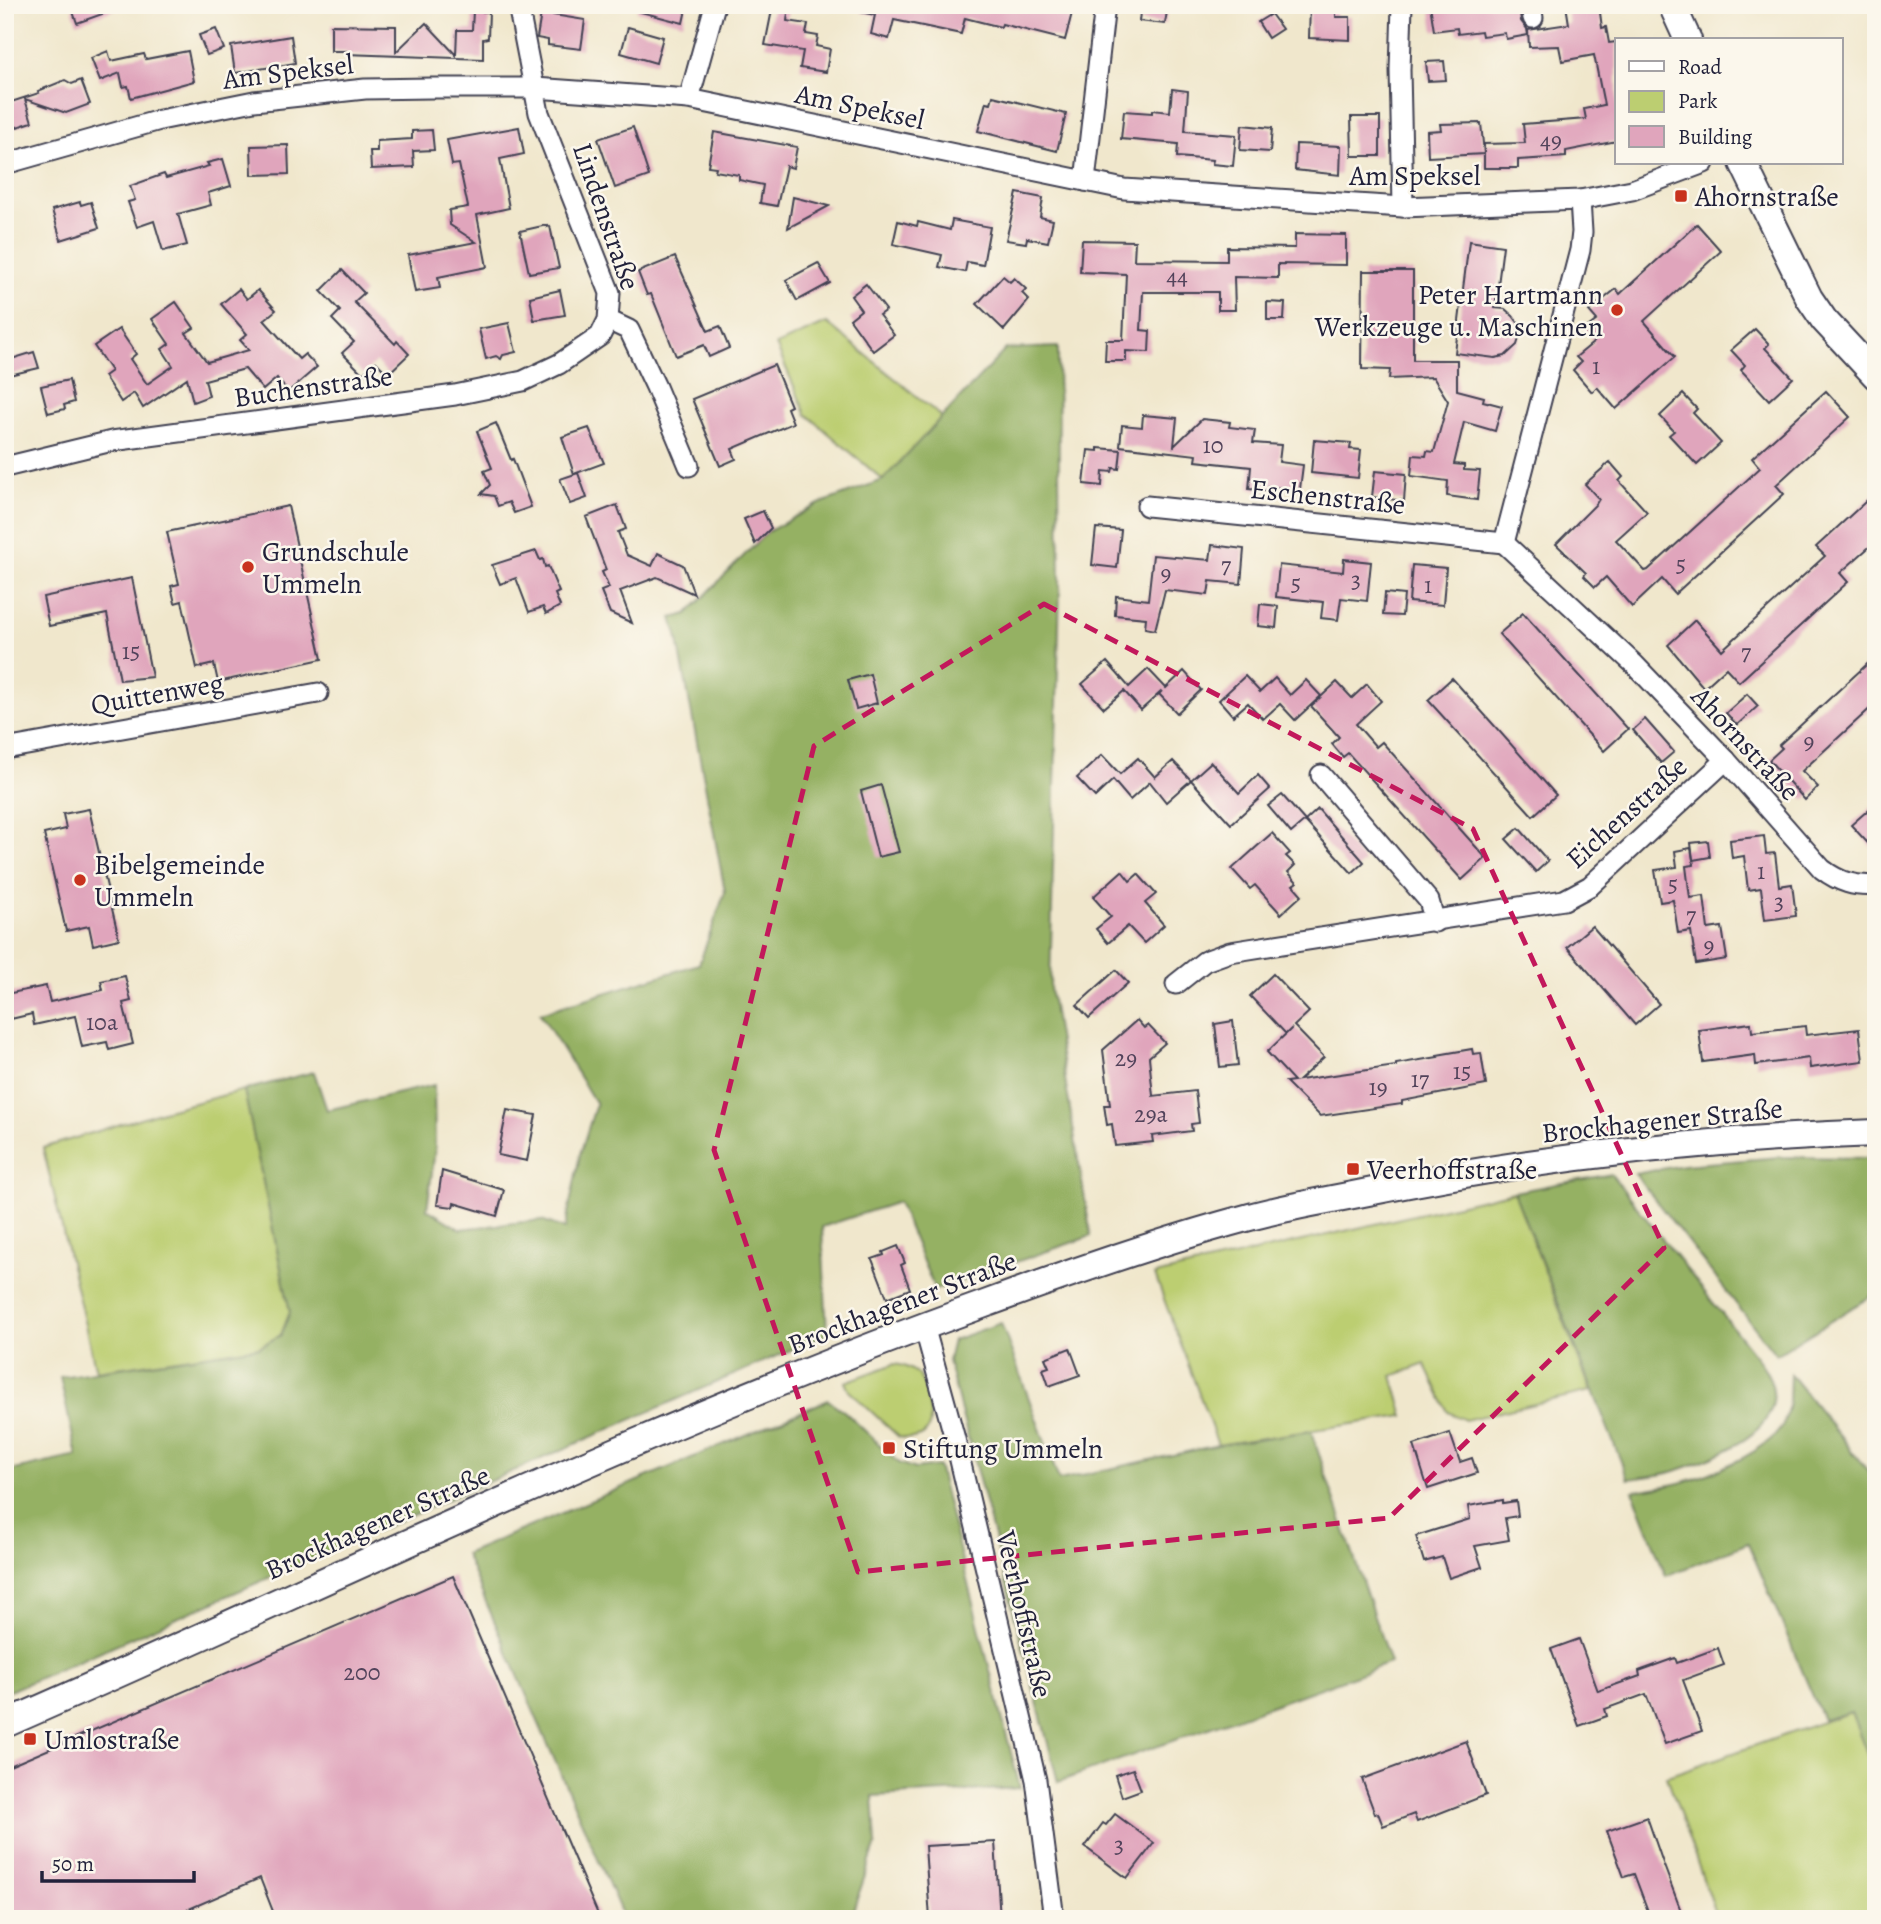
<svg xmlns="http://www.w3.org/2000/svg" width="1881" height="1924" font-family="Alegreya,serif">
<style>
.green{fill:#bcce71;stroke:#6f7856;stroke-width:2}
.forest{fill:#95b163;stroke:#5c6a4f;stroke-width:2}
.building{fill:#e0a5bc}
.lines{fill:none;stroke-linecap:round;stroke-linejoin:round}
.minor-casing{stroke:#414051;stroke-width:23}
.secondary-casing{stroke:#414051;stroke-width:30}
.minor{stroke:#fff;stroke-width:19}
.secondary{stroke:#fff;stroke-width:26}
.marked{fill:none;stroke:#c2185b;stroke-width:5;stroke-dasharray:14 9;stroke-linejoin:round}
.poi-dot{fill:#c8321e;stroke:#fbf7ec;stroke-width:2.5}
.labels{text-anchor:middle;stroke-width:5;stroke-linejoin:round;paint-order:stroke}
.number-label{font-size:24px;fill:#52435b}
.street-label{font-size:28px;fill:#22223b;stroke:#fbf7ec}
.poi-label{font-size:28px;fill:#22223b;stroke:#fbf7ec;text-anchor:start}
</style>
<rect width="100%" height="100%" fill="#fbf7ec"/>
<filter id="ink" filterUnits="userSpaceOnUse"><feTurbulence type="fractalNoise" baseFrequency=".0143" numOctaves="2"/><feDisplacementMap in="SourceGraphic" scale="14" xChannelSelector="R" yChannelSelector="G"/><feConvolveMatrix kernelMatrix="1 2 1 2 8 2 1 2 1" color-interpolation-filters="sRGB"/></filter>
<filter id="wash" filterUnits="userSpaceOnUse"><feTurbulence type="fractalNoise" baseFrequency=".00686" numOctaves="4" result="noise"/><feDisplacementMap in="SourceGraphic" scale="28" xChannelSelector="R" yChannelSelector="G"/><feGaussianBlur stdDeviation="1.57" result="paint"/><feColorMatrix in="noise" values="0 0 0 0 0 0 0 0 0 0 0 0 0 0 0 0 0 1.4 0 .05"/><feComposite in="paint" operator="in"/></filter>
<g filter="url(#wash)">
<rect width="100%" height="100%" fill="#f0e7cc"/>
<g class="green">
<polygon points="827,323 942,417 883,480 806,414 776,345"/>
<polygon points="244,1090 290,1312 281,1335 259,1347 96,1371 43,1148 163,1111"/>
<polygon points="1514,1192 1591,1391 1465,1420 1448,1412 1425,1364 1392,1376 1404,1416 1218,1445 1155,1275"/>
<path d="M894,1364C902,1365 908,1367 915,1372C924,1380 926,1390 928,1401C934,1426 929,1443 899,1437L849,1391L845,1382Z"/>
<polygon points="1851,1712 1876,1776 1876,1919 1717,1919 1667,1776"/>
</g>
<g class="forest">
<polygon points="1058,347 1060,584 1050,988 1091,1236 935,1290 898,1202 822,1227 827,1334 5,1693 5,1472 77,1456 60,1377 259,1347 281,1335 290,1312 244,1090 314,1072 327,1110 434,1085 435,1150 427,1209 460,1229 542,1220 565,1229 580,1154 596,1104 540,1013 699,964 725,892 677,635 672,618 687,614 767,532 819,504 883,480 1006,349"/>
<polygon points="1780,1157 1876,1158 1876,1293 1776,1355 1635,1174 1683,1165"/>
<path d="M1611,1174L1761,1363C1805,1424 1722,1455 1675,1471C1660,1476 1643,1477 1628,1479L1514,1192Z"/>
<polygon points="1001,1323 1059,1480 1218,1445 1311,1431 1390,1663 1058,1782 948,1361 953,1340"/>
<path d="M1790,1374L1876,1481V1776L1851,1712L1823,1720L1748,1543L1666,1576L1633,1491C1648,1489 1665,1487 1680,1483C1708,1476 1768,1451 1782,1426C1791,1409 1789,1392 1790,1374Z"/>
<polygon points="828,1400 845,1412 899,1463 915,1469 938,1466 1020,1788 873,1796 876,1844 850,1919 624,1919 465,1554"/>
</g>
<g id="blocks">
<g class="building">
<polygon points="81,5 121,5 122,7 77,23 72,9"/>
<polygon points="637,5 687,5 683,23 637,11"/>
<polygon points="773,5 789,5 787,21 808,24 806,34 818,36 816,46 830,49 826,72 800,68 803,51 765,45"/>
<polygon points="861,5 1061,5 1073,9 1065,40 1002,24 1001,27 965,18 961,34 894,20 889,39 871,34 875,15 860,12"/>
<polygon points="1141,5 1168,5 1165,24 1139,21"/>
<polygon points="1310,5 1327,5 1327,11 1336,11 1336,17 1350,17 1350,40 1309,38"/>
<polygon points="1430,5 1519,5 1521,21 1527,29 1528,35 1506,39 1505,33 1482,36 1481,31 1458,34 1457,28 1434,31"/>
<polygon points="1566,5 1599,5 1602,28 1606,27 1609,43 1617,42 1617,141 1566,151 1566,157 1518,160 1518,168 1484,168 1484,144 1525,143 1523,124 1586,119 1584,109 1604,105 1594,55 1562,61 1559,46 1529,47 1528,30 1569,24"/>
<polygon points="473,11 489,12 488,38 483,39 483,59 346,54 346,51 331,51 331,25 396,26 396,52 426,23 456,55 457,30 472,30"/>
<polygon points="541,13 585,20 581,49 548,45 548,40 537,38"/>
<polygon points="1271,14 1282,29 1268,38 1258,22"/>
<polygon points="628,27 663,37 656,63 621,53"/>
<polygon points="216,29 224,49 207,55 199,35"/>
<polygon points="291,36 295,63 235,73 231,46"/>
<polygon points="108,51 111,61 144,54 146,59 188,51 194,81 131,98 128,86 123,87 120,73 100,81 91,58"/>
<polygon points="1444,61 1446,80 1428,81 1426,62"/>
<polygon points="65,80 72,84 81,80 90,104 66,113 25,99 32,122 5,131 5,104 39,93 38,91"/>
<polygon points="1172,89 1188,91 1185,131 1236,135 1233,166 1212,164 1213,160 1177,157 1178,144 1121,139 1124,111 1152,113 1152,110 1170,112"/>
<polygon points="993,96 1066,114 1057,151 978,131 986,102 991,103"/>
<polygon points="1351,117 1380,117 1380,156 1352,156"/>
<polygon points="1481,123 1484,154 1428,157 1427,131 1441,130 1440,124"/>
<polygon points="1242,125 1272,128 1270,152 1240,150"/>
<polygon points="519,127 524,154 500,159 509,208 477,215 487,267 438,277 440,288 415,292 408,255 476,242 450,225 449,210 468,207 459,164 452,165 447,140"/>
<polygon points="633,127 649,176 615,188 598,139"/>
<polygon points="432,130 434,150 413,151 414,167 371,169 370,151 377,151 377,141 412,139 412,131"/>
<polygon points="714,132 797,147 793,168 786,166 777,206 760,203 763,185 739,180 739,175 715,171 716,167 708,166"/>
<polygon points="1296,144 1341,146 1340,175 1295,170"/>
<polygon points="288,145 289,174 252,175 251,146"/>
<polygon points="223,159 231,186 208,193 211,205 178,214 187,245 163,251 154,221 137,227 128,202 135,200 130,186 164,174 166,178 209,166 207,163"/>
<polygon points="1017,193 1043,198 1040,217 1053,220 1048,242 1027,238 1026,243 1006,240"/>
<polygon points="793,197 829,206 788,228"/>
<polygon points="80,202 81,205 91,202 99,228 61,240 52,210"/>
<polygon points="952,220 990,227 983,265 967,262 965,272 939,267 942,255 893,244 898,221 917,226 918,222 950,230"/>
<polygon points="1697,224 1721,251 1644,321 1675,357 1616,409 1597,387 1592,392 1573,370 1581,362 1576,357 1594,342 1584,330 1597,320 1589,311 1616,289 1620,294"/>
<polygon points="547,225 547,227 550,226 559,268 529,273 520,231"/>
<polygon points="1295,234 1346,235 1346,265 1278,264 1278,278 1234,277 1235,310 1218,310 1218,292 1143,292 1141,330 1150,331 1149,352 1126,351 1126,361 1105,361 1106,340 1123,340 1126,274 1080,272 1082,240 1135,241 1134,260 1227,261 1227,247 1295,248"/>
<polygon points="1469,241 1503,246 1495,308 1505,309 1513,316 1519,324 1520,335 1517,345 1505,356 1495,358 1455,353"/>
<polygon points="675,257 708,331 720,326 729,348 709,357 704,345 676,356 651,294 647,295 638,272"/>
<polygon points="818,263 830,283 797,301 786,280"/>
<polygon points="342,270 364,293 354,302 395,344 397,341 409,354 388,374 376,362 363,374 342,353 354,342 332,319 340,311 321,291"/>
<polygon points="1363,271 1413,271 1413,360 1457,360 1457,390 1484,397 1483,401 1502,406 1495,431 1464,422 1454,464 1464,465 1464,470 1480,471 1477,500 1447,496 1448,481 1411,476 1413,455 1426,456 1427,451 1434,452 1448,401 1433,377 1389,379 1390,370 1362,369"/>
<polygon points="1003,276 1010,282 1014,278 1026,289 1022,293 1029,300 1004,330 977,304"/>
<polygon points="866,284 886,310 879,315 894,335 873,351 850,319 861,310 851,296"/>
<polygon points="239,289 247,299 258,290 276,310 264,320 299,359 305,354 317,367 288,392 277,378 263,390 245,369 205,380 209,396 193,402 187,378 143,408 134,393 121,402 104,376 111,371 94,346 119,329 136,354 130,359 147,384 173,366 162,349 169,344 152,319 176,302 194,328 186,333 207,362 249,350 240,340 247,334 221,304"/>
<polygon points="560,290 565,315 534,320 530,297"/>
<polygon points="1267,302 1285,303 1284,320 1267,320"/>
<polygon points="509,323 516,352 503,355 501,359 496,356 486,359 479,329"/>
<polygon points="1755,329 1769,344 1765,348 1793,378 1769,400 1741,370 1745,365 1731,350"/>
<polygon points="34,352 39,368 5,376 5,361"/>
<polygon points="774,365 791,406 787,408 793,423 732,449 736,459 720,466 692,399"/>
<polygon points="69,380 74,402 64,405 65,409 48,413 41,386"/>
<polygon points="1826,391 1850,417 1776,485 1784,494 1675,594 1662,579 1632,607 1606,577 1595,587 1584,576 1586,573 1556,544 1596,504 1599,499 1585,484 1610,462 1623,477 1619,481 1647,512 1616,540 1645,571 1648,570 1760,468 1752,458"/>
<polygon points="1683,394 1697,409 1693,413 1721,443 1697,465 1669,435 1674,431 1660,416"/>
<polygon points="1143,415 1177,418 1174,446 1202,419 1230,422 1229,427 1255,430 1253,443 1281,445 1279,462 1303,465 1300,489 1268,487 1268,491 1249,489 1251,467 1196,461 1197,455 1120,446 1122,425 1142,427"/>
<polygon points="496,423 511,460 513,459 531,507 514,513 509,502 498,506 494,496 481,494 490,485 484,471 492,468 477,431"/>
<polygon points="589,428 604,463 574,474 562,437"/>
<polygon points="1314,440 1351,443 1350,449 1361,450 1358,478 1311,473"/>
<polygon points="1098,448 1121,450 1119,469 1113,468 1112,472 1103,471 1102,486 1084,484 1088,450 1098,451"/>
<polygon points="1375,471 1406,474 1404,501 1372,497"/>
<polygon points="578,473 587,498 570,504 560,479"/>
<polygon points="1876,492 1876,541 1840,573 1848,582 1739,682 1726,668 1704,688 1668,645 1695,620 1722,650 1825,556 1816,547"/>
<polygon points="617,505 626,529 618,532 627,555 652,566 658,553 683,565 694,594 657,577 620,591 632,623 610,613 601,591 609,588 602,572 606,570 586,517"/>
<polygon points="288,506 322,659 218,682 214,664 197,668 182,601 175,603 171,586 179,584 167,532"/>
<polygon points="763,511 771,528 755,544 744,519"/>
<polygon points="1096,528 1121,530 1117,568 1092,565"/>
<polygon points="1212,545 1244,549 1241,584 1210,581 1208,595 1165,590 1155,630 1145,628 1146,618 1115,615 1116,596 1148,600 1153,555 1210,560"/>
<polygon points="536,551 540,560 543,559 545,567 548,566 559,592 555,594 560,606 546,614 543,607 529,612 516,578 500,584 492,565"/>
<polygon points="1344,559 1371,562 1367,601 1341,598 1338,620 1321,618 1323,602 1276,597 1279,565 1343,572"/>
<polygon points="1412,565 1446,568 1443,605 1409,602"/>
<polygon points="132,578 152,677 120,680 107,614 49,626 43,597"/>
<polygon points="1385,593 1404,595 1402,616 1383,615"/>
<polygon points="1260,604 1278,606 1276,628 1258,626"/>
<polygon points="1523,613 1628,729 1604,751 1499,634"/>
<polygon points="1876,656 1876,703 1802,771 1818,787 1805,800 1769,760 1782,748 1779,745"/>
<polygon points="1107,662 1129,687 1148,669 1166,688 1184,671 1201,690 1177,713 1159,694 1162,691 1141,710 1124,691 1104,708 1082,684"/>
<polygon points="870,674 877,703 856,709 848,680"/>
<polygon points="1245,676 1260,692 1275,678 1290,695 1306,680 1321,696 1295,720 1280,704 1263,719 1248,703 1233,716 1219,700"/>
<polygon points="1452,678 1556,795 1533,816 1428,700"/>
<polygon points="1337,682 1352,698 1367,684 1381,701 1356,724 1376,747 1382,742 1486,858 1462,880 1348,753 1343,757 1332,744 1339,737 1311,706"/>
<polygon points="1747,694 1758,706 1737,725 1726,713"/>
<polygon points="1645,719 1674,752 1661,763 1633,730"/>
<polygon points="1102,755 1120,774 1138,758 1155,777 1173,761 1191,780 1166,802 1150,782 1130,800 1113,780 1095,797 1077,778"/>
<polygon points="1211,762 1239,793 1258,775 1270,789 1231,824 1191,780"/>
<polygon points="881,785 899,852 878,857 861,791"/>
<polygon points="1282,795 1305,821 1291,833 1268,806"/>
<polygon points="1876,803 1876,852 1851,825"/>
<polygon points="89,809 119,939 93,945 89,926 66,931 44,834 66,829 63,814"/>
<polygon points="1318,809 1364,862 1352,873 1305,821"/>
<polygon points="1519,828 1548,861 1536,872 1506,839"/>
<polygon points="1272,833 1290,853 1286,856 1295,865 1288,872 1297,882 1293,885 1302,895 1281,914 1255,885 1250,889 1232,869"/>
<polygon points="1764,836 1766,854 1775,853 1779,886 1792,884 1796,916 1765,920 1761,888 1748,890 1744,856 1732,858 1730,840"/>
<polygon points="1708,841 1710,857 1693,860 1691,843"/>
<polygon points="1691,848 1694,865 1686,866 1690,898 1704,896 1708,929 1722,927 1727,959 1696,964 1691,931 1678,933 1673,900 1660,902 1655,870 1677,867 1675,851"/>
<polygon points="1122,871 1130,881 1138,874 1156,894 1145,903 1164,925 1144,943 1128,926 1108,943 1096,929 1111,917 1093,897"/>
<polygon points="1592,926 1659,1004 1635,1025 1567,947"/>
<polygon points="1116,970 1128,983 1089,1018 1077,1005"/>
<polygon points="1273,974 1309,1012 1294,1026 1324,1057 1299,1080 1396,1066 1396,1064 1438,1057 1437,1055 1472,1049 1473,1054 1481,1053 1486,1085 1402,1101 1402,1104 1320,1116 1286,1082 1294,1081 1267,1052 1292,1028 1286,1034 1250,996"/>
<polygon points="125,976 131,1001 123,1003 133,1044 109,1050 107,1042 82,1047 75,1016 34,1025 32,1014 11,1019 6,994 46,986 50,1002 103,990 101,981"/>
<polygon points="1137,1020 1144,1028 1148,1025 1165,1043 1149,1057 1153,1096 1195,1091 1199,1123 1191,1124 1192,1131 1152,1136 1153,1142 1115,1146 1112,1124 1107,1125 1104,1105 1110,1105 1103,1050"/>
<polygon points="1233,1021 1238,1065 1220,1067 1215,1024"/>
<polygon points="1751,1023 1752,1032 1805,1026 1806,1035 1859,1029 1863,1061 1810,1068 1809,1058 1756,1065 1755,1055 1703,1062 1699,1030"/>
<polygon points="507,1110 536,1115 527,1161 498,1155"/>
<polygon points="442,1171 504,1190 497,1216 454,1203 453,1207 437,1205"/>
<polygon points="898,1246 905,1263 901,1265 910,1289 887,1298 872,1259 884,1255 883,1252"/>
<polygon points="1070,1348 1080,1375 1049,1386 1043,1369 1049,1367 1045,1358"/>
<polygon points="1450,1433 1460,1462 1472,1458 1477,1473 1428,1489 1414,1445"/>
<polygon points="1503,1500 1503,1503 1516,1501 1518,1516 1505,1518 1509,1540 1475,1546 1482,1567 1449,1578 1442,1557 1424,1562 1416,1536 1470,1519 1468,1506"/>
<polygon points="453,1576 600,1919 276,1919 260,1878 166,1919 5,1919 5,1768"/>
<polygon points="1579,1639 1598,1691 1640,1676 1639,1671 1675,1658 1677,1663 1718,1648 1724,1665 1683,1680 1702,1731 1665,1744 1646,1694 1605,1709 1607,1716 1579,1726 1551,1649"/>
<polygon points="1466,1741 1486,1795 1417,1822 1414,1814 1383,1826 1378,1813 1375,1814 1362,1779"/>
<polygon points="1133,1769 1141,1790 1122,1797 1115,1775"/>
<polygon points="1115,1814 1154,1843 1127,1878 1085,1847 1103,1823 1106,1825"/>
<polygon points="1647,1817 1663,1863 1684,1919 1651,1919 1634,1874 1624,1877 1607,1831"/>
<polygon points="995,1842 1000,1919 930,1919 925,1846"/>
</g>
</g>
</g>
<g filter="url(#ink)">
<use href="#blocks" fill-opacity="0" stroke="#414051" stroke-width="2"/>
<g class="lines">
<g class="minor-casing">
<g id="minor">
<polyline points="1402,5 1400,70 1403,207"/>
<polyline points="1531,5 1533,18"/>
<polyline points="689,99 715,5"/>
<polyline points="5,164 160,120 254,101 365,89 432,88 535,88 689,99 1124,189 1403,207 1580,200 1632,190 1704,163"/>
<polyline points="1085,181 1105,5"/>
<polyline points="608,320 629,330 656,387 689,466"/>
<polyline points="5,467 112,441 455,395 523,381 559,364 600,336 608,320 610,293 539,113 518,5"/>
<polyline points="1147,506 1504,543"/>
<path d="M1504,543L1635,665L1726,760L1822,869C1839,882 1855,887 1876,885"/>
<polyline points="1504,543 1580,250 1582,232 1580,200"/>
<polyline points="5,749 318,693"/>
<polyline points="1321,775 1429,901 1435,922"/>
<polyline points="1176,984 1205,961 1230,952 1564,900 1590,886 1726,760"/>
<polyline points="924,1326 955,1439 1036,1780 1054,1919"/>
</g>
</g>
<g class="secondary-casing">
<g id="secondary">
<polyline points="1672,5 1688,40"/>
<polyline points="1743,163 1809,298 1824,320 1876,376"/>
<path d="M5,1724C330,1582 648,1425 982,1305C1069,1273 1157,1242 1246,1218C1285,1207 1324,1201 1363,1193C1532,1158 1703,1139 1876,1133"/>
</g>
</g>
<use href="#minor" class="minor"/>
<use href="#secondary" class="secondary"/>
</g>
</g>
<path class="marked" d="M1044,604L1473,829L1664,1248L1389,1518L858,1572L714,1150L814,746Z"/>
<g class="poi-dot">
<rect x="1674" y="189" width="14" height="14" rx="3.5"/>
<circle cx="1617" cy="310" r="7"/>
<circle cx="248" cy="567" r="7"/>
<circle cx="80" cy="880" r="7"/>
<rect x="1346" y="1162" width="14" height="14" rx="3.5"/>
<rect x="882" y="1441" width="14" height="14" rx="3.5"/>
<rect x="23" y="1732" width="14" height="14" rx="3.5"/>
</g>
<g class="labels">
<g class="number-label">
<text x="1551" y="148">49</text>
<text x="1177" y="284">44</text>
<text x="1596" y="374">1</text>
<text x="1213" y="453">10</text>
<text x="1681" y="572">5</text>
<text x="1226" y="573">7</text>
<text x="1166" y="581">9</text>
<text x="1356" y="588">3</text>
<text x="1296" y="591">5</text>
<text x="1428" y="593">1</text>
<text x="131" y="659">15</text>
<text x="1746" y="660">7</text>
<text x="1809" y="749">9</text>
<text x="1761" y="879">1</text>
<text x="1673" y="892">5</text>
<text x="1779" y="910">3</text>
<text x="1691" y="923">7</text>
<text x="1709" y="953">9</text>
<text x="102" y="1030">10a</text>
<text x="1126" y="1066">29</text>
<text x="1462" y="1079">15</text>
<text x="1420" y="1087">17</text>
<text x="1378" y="1095">19</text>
<text x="1151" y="1122">29a</text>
<text x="362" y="1680">200</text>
<text x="1119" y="1853">3</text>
</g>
<g class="street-label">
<text transform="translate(288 71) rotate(-7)" y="10">Am Speksel</text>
<text transform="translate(860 106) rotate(12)" y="10">Am Speksel</text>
<text x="1415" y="185">Am Speksel</text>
<text transform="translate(607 216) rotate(71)" y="10">Lindenstraße</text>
<text transform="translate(313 386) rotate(-8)" y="10">Buchenstraße</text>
<text transform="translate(1328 496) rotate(6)" y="10">Eschenstraße</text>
<text transform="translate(157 693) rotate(-10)" y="10">Quittenweg</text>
<text transform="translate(1746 743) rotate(47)" y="10">Ahornstraße</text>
<text transform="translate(1626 812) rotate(-42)" y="10">Eichenstraße</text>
<text transform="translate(1662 1120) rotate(-6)" y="10">Brockhagener Straße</text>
<text transform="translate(902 1302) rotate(-21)" y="10">Brockhagener Straße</text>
<text transform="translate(377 1522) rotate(-24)" y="10">Brockhagener Straße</text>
<text transform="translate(1025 1614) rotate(77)" y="10">Veerhoffstraße</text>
</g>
<g class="poi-label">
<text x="1695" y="206">Ahornstraße</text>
<text x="1603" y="304" text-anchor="end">Peter Hartmann<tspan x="1603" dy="32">Werkzeuge u. Maschinen</tspan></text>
<text x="262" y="561">Grundschule<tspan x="262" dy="32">Ummeln</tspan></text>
<text x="94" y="874">Bibelgemeinde<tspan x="94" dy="32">Ummeln</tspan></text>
<text x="1367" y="1179">Veerhoffstraße</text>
<text x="903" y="1458">Stiftung Ummeln</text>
<text x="44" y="1749">Umlostraße</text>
</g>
</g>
<rect width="1881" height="1924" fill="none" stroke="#fbf7ec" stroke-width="28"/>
<rect x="1615" y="38" width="228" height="126" fill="#fbf7ec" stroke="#a4a2a5" stroke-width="2"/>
<rect x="1629" y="61" width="35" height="10" fill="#ffffff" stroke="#a4a2a5" stroke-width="2"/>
<text x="1678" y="74" font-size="21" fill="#22223b">Road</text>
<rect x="1629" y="91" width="35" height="21" fill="#bcce71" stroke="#a4a2a5" stroke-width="2"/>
<text x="1678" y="108" font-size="21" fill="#22223b">Park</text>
<rect x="1629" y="126" width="35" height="21" fill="#e0a5bc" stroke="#a4a2a5" stroke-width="2"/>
<text x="1678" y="144" font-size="21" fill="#22223b">Building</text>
<path d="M42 1871v10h152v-10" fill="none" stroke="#22223b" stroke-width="3.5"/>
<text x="52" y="1871" font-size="21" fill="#22223b" stroke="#fbf7ec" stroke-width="5" paint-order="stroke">50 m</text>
</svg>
